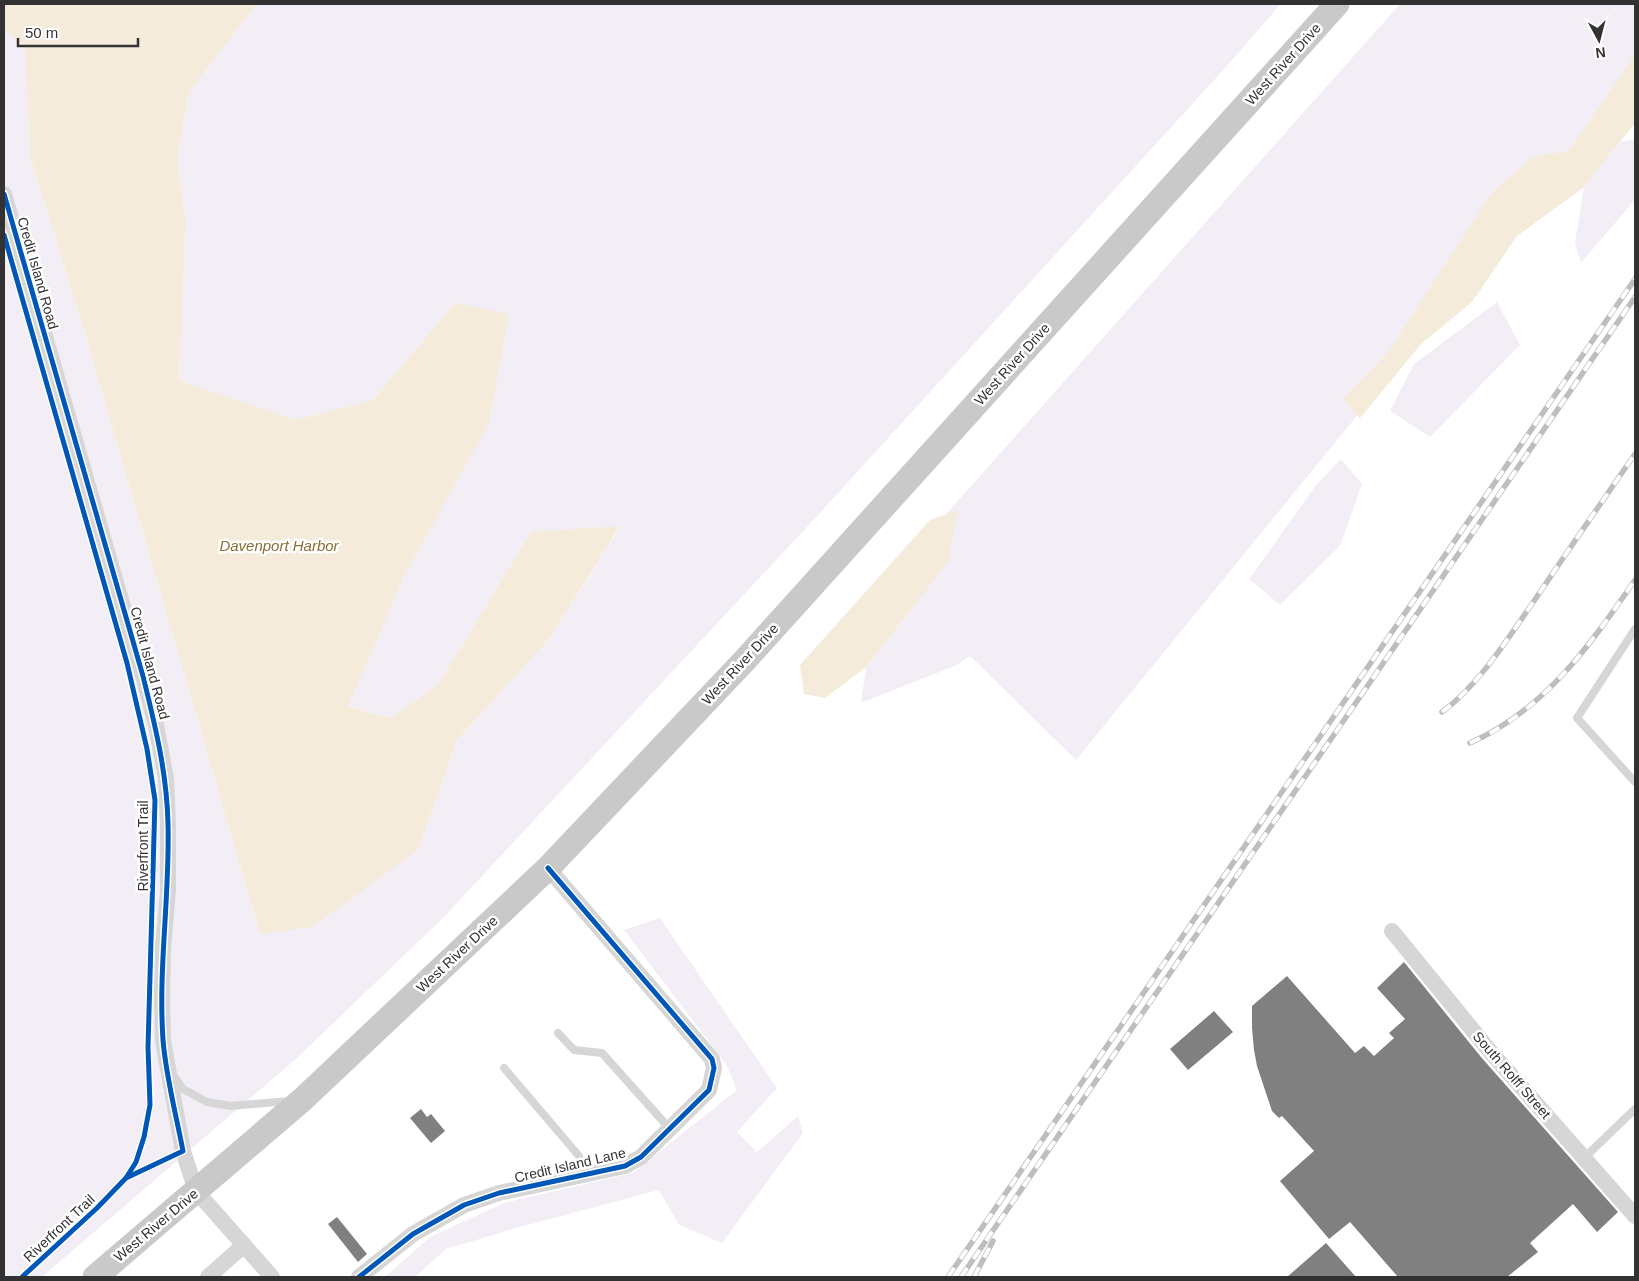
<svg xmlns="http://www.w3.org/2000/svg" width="1639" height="1281" font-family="Helvetica,sans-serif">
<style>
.green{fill:#f3eef6}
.water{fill:#f4ebdb}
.building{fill:#808080}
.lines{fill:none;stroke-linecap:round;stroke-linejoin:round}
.lane{stroke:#d6d6d6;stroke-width:8}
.street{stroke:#d6d6d6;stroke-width:16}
.primary{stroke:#c9c9c9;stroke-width:25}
.rail-casing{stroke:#bebebe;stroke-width:5.5}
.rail{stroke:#fff;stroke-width:4;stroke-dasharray:11;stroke-linecap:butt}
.cycleway-casing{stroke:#fff;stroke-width:8}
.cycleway{stroke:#0057b8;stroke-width:5}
.labels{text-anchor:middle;stroke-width:5;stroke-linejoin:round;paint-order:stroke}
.street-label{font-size:14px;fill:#323232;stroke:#fff}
.water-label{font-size:15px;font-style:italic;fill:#8c6d35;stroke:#fff}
</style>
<rect width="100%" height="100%" fill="#fff"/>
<g class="green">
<polygon points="257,4 1281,4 1226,67 819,514 443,918 296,1059 42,1277 4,1277 4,30 25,47 30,156 82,324 260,934 418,850 457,740 550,638 620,527 531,532 438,685 390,718 347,705 404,576 455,303 373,400 295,420 179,380 186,223 177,159 189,92"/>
<polygon points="1400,4 1635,4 1635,75 1076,760 970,656 957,665 861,703 866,667 916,603 890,577"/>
<polygon points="1635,139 1635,186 1633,202 1581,263 1575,243 1584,187 1620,142"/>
<polygon points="1497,302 1520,345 1430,437 1390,411 1414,364"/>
<polygon points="1341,459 1362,484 1340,546 1280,605 1249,579 1316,485"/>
<polygon points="660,918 777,1088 737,1132 757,1152 798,1116 803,1133 722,1243 679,1225 659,1190 520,1227 446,1249 415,1277 385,1277 430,1237 504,1203 633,1173 737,1090 726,1064 624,930"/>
</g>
<g class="water">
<polygon points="4,4 257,4 189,92 177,159 186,223 179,380 295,420 373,400 455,303 509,314 489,423 404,576 348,706 390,718 438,685 531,532 620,526 550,638 457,740 418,850 312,927 260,934 82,324 30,156 25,47 4,30"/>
<polygon points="1635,51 1635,123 1584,187 1517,236 1472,302 1422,343 1360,418 1343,399 1389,351 1490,195 1532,157 1569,151 1630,62"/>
<polygon points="958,510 948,562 866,667 825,698 804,694 800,665 930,520"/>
</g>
<g class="building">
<polygon points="1404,962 1481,1057 1618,1212 1597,1232 1573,1204 1530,1243 1538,1252 1507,1277 1398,1277 1350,1222 1329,1239 1280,1181 1314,1151 1282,1116 1279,1118 1272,1111 1257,1066 1254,1050 1252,1028 1252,1006 1287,976 1355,1053 1364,1046 1374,1056 1394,1038 1389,1033 1405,1019 1377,988"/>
<polygon points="1214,1011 1233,1032 1188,1070 1170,1049"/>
<polygon points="421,1109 427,1117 431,1114 445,1131 431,1143 410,1118"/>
<polygon points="337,1217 367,1254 358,1262 328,1224"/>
<polygon points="1326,1243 1356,1277 1287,1277"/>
</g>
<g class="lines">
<g class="lane">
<polyline points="1635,629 1577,718 1635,782"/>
<polyline points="558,1033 574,1050 602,1053 670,1129"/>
<polyline points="504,1068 579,1156 584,1175"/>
<polyline points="174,1076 183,1089 207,1102 231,1106 289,1101"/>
<polyline points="1584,1158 1635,1109"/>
</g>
<g class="street">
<polyline points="4,194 143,676 156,725 166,778 168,824 168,891 163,948 162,997 163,1041 183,1151 196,1191 272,1277"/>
<polyline points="1392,931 1489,1050 1635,1216"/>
<polyline points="208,1277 244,1245"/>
<polyline points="359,1277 413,1234 464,1205 499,1193 625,1166 641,1157 709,1090 714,1068 712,1059 548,868"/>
</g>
<polyline class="primary" points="95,1277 302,1100 548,868 745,660 1337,4"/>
<g class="rail-casing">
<g id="rail">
<path d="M1442,712C1479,685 1508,638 1534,601C1567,552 1601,503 1635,454"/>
<path d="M1470,743C1545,710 1590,645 1635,580"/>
<polyline points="948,1277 1635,279"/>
<polyline points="961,1277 1635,297"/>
<polyline points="974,1277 993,1241"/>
</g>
</g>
<use href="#rail" class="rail"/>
<g class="cycleway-casing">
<g id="cycleway">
<path d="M4,194L143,676C155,725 167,773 168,824C170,896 158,968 163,1040C166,1077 176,1114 183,1151L126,1178"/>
<polyline points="4,235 127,663 147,749 155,800 148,1047 150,1105 144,1137 136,1162 126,1178 97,1208 22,1277"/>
<polyline points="359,1277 413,1234 464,1205 499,1193 625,1166 641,1157 709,1090 714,1068 712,1059 548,868"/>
</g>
</g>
<use href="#cycleway" class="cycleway"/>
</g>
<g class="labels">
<g class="street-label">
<text transform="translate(1283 64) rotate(-48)" y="5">West River Drive</text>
<text transform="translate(38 273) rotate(74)" y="5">Credit Island Road</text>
<text transform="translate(1012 364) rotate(-48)" y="5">West River Drive</text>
<text transform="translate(150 663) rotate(75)" y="5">Credit Island Road</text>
<text transform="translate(740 664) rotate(-47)" y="5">West River Drive</text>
<text transform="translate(143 846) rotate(-90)" y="5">Riverfront Trail</text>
<text transform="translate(457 954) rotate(-43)" y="5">West River Drive</text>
<text transform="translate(1512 1075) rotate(49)" y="5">South Rolff Street</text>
<text transform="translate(570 1165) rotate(-13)" y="5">Credit Island Lane</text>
<text transform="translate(156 1225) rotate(-40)" y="5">West River Drive</text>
<text transform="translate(59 1228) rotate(-43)" y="5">Riverfront Trail</text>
</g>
<g class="water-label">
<text x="279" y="551">Davenport Harbor</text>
</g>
</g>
<rect width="1639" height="1281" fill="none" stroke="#323232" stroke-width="10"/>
<g transform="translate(1599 40) rotate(173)" stroke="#ffffff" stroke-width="4" paint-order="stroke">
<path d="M0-4L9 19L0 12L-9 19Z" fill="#323232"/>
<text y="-8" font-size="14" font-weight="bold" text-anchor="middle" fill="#323232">N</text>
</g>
<path d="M18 38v8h120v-8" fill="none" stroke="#323232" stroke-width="2.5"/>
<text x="25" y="38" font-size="15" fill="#323232" stroke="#ffffff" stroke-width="4" paint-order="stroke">50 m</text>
</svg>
